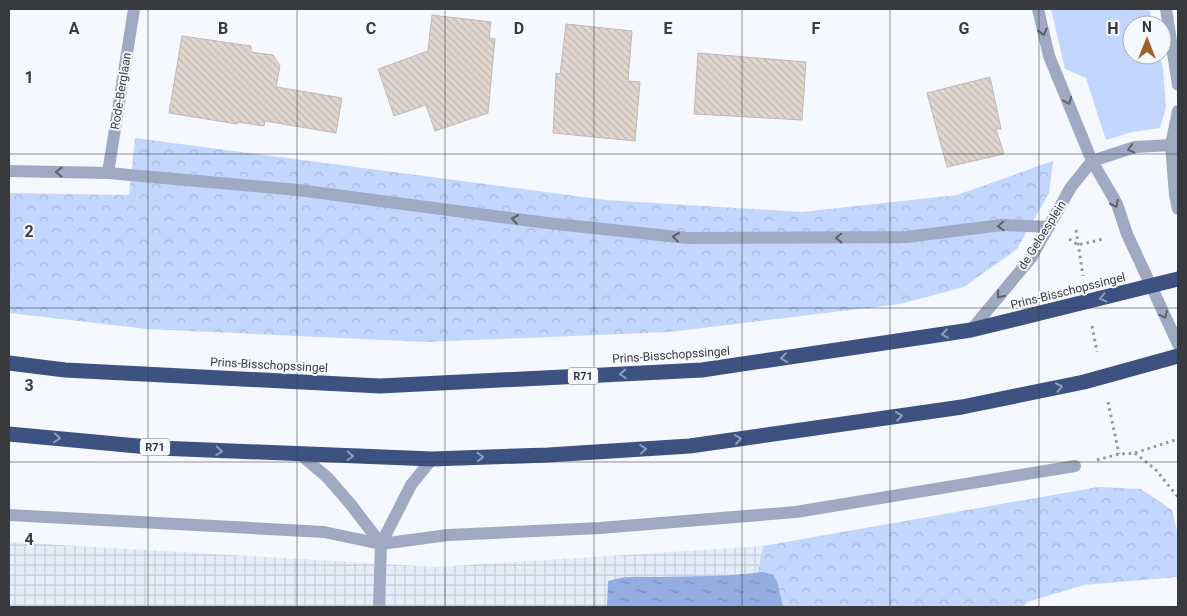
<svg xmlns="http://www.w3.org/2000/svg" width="1187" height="616" font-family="Roboto,sans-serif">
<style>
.industrial{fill:url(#industrial-grid)}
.green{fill:#c3d6fd}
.forest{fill:url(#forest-crowns)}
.water{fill:url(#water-ripples)}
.building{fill:url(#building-back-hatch);stroke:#c3b9b3}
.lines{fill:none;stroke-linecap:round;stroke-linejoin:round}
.path{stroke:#94969b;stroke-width:3;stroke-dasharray:2.5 4;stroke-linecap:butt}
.minor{stroke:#9faac2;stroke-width:12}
.highway{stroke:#3d5281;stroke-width:15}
.oneway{stroke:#5d616c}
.oneway2{stroke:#909db9}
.grid{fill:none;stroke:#393a3e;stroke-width:1;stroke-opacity:0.55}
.labels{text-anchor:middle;stroke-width:4;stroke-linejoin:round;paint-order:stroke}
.shield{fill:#f5f8fe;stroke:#717378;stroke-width:1}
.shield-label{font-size:11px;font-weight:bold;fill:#393a3e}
.street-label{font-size:12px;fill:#393a3e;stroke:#f5f8fe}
.grid-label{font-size:16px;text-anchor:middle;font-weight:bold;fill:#393a3e;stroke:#f5f8fe;stroke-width:4;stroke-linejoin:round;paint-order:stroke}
</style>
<defs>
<pattern id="industrial-grid" width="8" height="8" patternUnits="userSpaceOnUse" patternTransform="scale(1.25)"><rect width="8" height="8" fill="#e6edfa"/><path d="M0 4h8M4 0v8" fill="none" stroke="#c6ccd7"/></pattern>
<pattern id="forest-crowns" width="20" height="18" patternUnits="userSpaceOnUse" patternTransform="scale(1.25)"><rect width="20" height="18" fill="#c3d6fd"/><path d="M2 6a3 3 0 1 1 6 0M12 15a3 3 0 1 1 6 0" fill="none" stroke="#a8b8da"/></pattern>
<pattern id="water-ripples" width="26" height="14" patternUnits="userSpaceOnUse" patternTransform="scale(1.25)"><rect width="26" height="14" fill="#93ace1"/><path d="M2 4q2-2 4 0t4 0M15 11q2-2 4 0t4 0" fill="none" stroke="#798db8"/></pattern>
<pattern id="building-back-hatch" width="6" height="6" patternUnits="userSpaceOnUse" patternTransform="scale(1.25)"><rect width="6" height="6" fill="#e0d6cf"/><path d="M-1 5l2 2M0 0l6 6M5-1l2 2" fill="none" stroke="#c1b8b3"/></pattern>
</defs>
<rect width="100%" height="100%" fill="#f5f8fe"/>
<polygon class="industrial" points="9,542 436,567 763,546 751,607 9,607"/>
<polygon class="green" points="1051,9 1149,9 1153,25 1132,25 1132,55 1160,55 1163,69 1166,107 1160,128 1132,132 1106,140 1086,78 1065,69"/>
<g class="forest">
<polygon points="135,138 606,200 802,212 957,195 1053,161 1049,193 1017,249 964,287 900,304 670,332 426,342 147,329 9,313 9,193 129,195"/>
<polygon points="1098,487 1141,489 1172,510 1178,535 1178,577 1084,585 1027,602 1024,607 751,607 763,546"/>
</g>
<path class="water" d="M763,572L773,575L777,581L783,607H607L608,581C625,575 641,577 658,577C693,576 728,577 763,572Z"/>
<g class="building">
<polygon points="432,15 491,22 489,38 495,39 488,113 435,131 426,105 394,116 378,69 428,51"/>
<polygon points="566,24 632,31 628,81 640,82 635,141 553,133 556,73 560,74"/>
<polygon points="182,36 251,46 251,52 273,55 280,66 276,87 342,98 336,133 265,121 264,126 237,122 237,124 169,113"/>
<polygon points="698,53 806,62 802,120 694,114"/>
<polygon points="990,77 1001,129 996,129 1004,154 947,167 927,93"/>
</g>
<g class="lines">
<g class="path">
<polyline points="1076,230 1083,276"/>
<polyline points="1069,239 1078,245 1103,239"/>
<polyline points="1092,326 1097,352"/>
<polyline points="1108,402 1119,454"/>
<polyline points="1135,453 1156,470 1178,497"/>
<polyline points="1097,460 1119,454 1135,453 1178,439"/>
</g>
<g class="minor">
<polyline points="1038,9 1049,56 1092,161 1117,204 1127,234 1178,344"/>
<polyline points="1166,9 1178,85"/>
<polyline points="1178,111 1171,145 1175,195 1178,209"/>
<polyline points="9,171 108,173 298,190 547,223 687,238 906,237 1002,225 1049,227"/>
<polyline points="108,173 134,9"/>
<polyline points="971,330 1031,258 1071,187 1092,161 1135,147 1171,145"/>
<polyline points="301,455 328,478 352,506 381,544"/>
<polyline points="9,515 324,532 381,544 448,535 600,528 796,512 1075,466"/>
<polyline points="379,607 381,544 411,485 432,459"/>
</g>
<g class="highway">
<polyline points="9,363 65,370 380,386 702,370 971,330 1178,279"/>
<polyline points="9,434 159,448 432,459 548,455 690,446 962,407 1084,382 1178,356"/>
</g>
</g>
<defs><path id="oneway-chevron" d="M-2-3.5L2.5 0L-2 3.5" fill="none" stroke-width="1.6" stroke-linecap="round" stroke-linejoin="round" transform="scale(1.25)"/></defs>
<g class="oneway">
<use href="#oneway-chevron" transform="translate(1043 32) rotate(76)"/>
<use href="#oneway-chevron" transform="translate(1068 101) rotate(68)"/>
<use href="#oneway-chevron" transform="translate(1131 149) rotate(166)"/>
<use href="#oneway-chevron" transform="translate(59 172) rotate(-179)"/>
<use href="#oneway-chevron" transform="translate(1115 204) rotate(63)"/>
<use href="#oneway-chevron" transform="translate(515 219) rotate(-172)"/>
<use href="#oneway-chevron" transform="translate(1001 226) rotate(177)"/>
<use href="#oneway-chevron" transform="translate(676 237) rotate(-174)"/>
<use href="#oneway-chevron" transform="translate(839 238) rotate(179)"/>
<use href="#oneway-chevron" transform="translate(1000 295) rotate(129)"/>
<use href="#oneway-chevron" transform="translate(1164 315) rotate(64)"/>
</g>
<g class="oneway2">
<use href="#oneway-chevron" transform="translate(1103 298) rotate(166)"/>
<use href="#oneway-chevron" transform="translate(945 334) rotate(172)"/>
<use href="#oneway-chevron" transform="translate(784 358) rotate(172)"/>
<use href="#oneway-chevron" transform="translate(623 374) rotate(177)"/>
<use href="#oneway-chevron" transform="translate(1059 387) rotate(-12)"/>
<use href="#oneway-chevron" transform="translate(899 416) rotate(-8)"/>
<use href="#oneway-chevron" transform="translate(57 438) rotate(5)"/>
<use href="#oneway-chevron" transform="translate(738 439) rotate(-8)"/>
<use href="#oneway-chevron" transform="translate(643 449) rotate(-4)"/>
<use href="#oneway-chevron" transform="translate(219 451) rotate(3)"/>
<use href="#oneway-chevron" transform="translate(350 456) rotate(2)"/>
<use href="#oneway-chevron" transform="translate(480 457) rotate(-2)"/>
</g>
<path class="grid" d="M148,9V607M297,9V607M445,9V607M594,9V607M742,9V607M890,9V607M1039,9V607M9,154H1178M9,308H1178M9,462H1178"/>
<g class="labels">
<g class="shield">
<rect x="568" y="367.5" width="30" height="17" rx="4"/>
<rect x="140" y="438.5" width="30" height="17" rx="4"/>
</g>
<g class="shield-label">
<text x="583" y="380">R71</text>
<text x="155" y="451">R71</text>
</g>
<g class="street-label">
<text transform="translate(121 91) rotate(-81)" y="4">Rode-Berglaan</text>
<text transform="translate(1042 235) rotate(-58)" y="4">de Geloesplein</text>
<text transform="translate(1068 291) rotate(-14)" y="4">Prins-Bisschopssingel</text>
<text transform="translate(671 355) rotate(-4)" y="4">Prins-Bisschopssingel</text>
<text transform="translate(269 365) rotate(3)" y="4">Prins-Bisschopssingel</text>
</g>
</g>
<g class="grid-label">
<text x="74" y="34">A</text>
<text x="223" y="34">B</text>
<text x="371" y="34">C</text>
<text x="519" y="34">D</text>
<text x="668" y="34">E</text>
<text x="816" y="34">F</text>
<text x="964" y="34">G</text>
<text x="1113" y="34">H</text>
<text x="29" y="83">1</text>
<text x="29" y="237">2</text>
<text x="29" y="391">3</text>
<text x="29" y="545">4</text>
</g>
<rect width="1187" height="616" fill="none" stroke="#393a3e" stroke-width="20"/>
<g transform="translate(1147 40)"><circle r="24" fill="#f5f8fe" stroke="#aaacb1"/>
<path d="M0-4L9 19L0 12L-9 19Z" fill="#a05e2a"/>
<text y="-8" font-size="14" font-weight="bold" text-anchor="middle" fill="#393a3e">N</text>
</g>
</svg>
